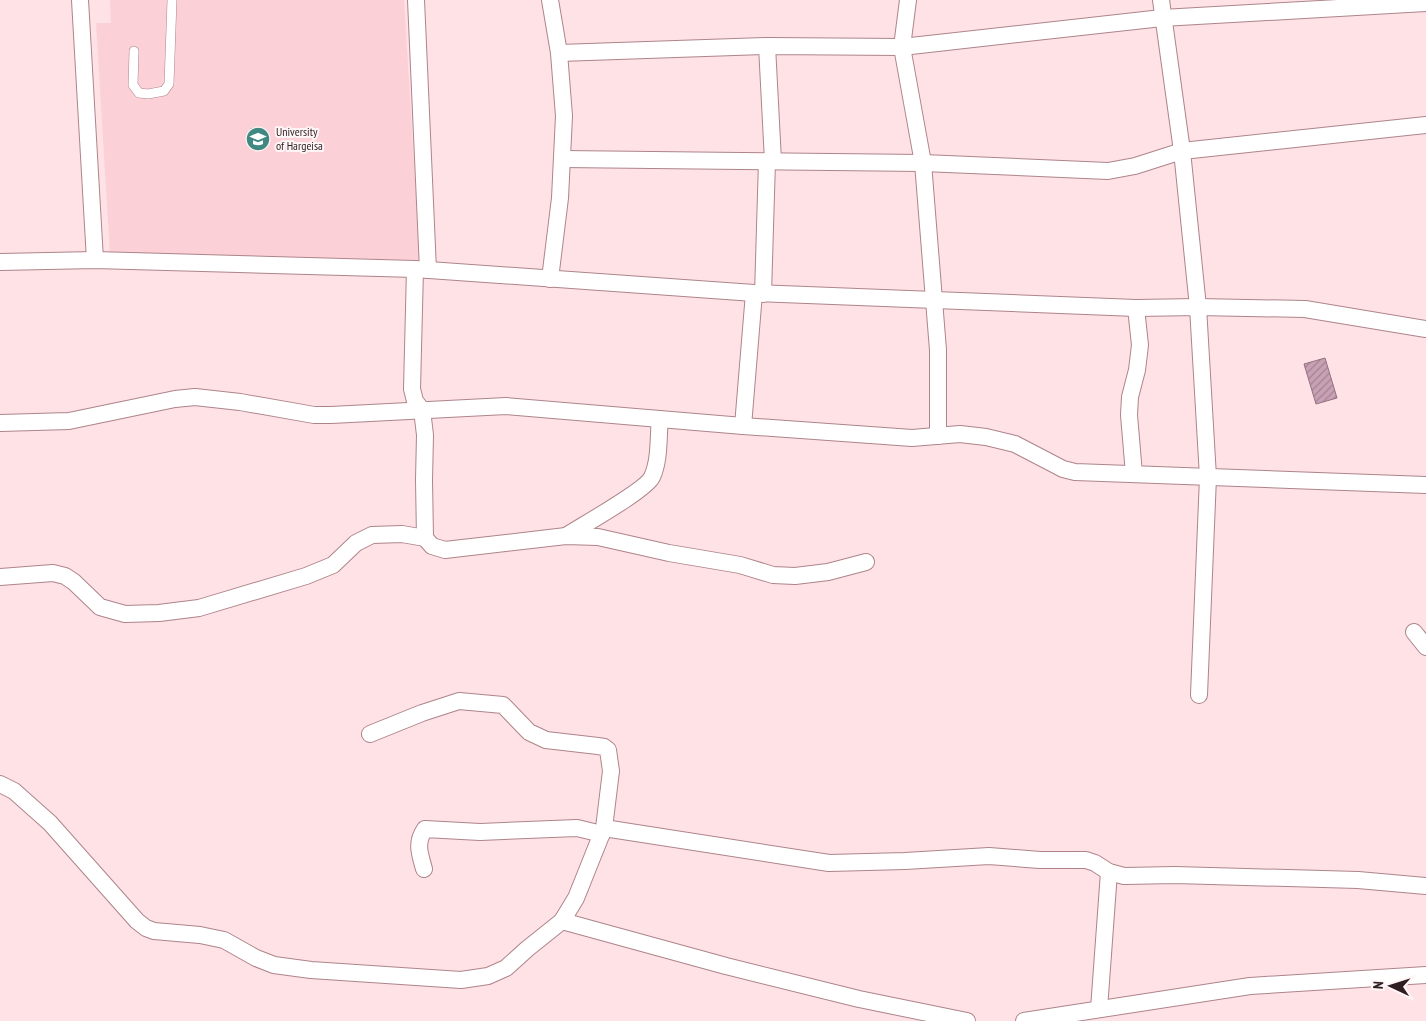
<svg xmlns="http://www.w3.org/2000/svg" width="1426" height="1021" font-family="'PT Sans Narrow',sans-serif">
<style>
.built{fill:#fcd0d7}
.building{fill:url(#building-hatch);stroke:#947081}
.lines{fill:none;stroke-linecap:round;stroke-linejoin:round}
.service-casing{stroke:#ae848a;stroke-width:10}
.minor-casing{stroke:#ae848a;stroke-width:18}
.service{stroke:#fff;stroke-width:9}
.minor{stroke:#fff;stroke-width:16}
.labels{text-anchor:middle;stroke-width:4;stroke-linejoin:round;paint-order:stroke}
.poi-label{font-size:12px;fill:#2f1e21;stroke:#fef5f6;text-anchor:start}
</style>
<defs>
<pattern id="building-hatch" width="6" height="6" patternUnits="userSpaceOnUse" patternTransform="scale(1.25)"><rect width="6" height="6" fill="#c8a1b4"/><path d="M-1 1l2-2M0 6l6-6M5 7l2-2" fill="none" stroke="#a38392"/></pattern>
</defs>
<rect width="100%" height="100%" fill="#fee2e6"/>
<polygon class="built" points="110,0 404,0 420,260 110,255 96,23 111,23"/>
<polygon class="building" points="1325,358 1337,398 1316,404 1304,364"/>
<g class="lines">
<g class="service-casing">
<polyline id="service" points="134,51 133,85 139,93 148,94 164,91 169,84 172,0"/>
</g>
<g class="minor-casing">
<g id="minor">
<polyline points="80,0 95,260"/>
<polyline points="416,0 428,270"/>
<polyline points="908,0 902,47 923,163 938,350 938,436"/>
<polyline points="1161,0 1182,151 1198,307 1208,477 1199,695"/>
<polyline points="767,46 773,161"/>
<polyline points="559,53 767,46 902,47 1162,18 1426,3"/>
<polyline points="563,159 923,163 1108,171 1135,166 1182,151 1426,125"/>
<polyline points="0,262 95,260 415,269 754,293 1136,308 1198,307 1305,309 1426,329"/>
<polyline points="415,269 412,389 415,401 422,410 425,435 424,480 425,538 432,546 445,550 566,536 598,537 669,553 740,565 773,575 795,576 828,572 866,562"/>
<polyline points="550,279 560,198 564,116 559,53 550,0"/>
<polyline points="763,294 767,161"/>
<polyline points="0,423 69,421 175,399 195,397 240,402 314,415 331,415 506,406 743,426 912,438 960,434 986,437 1015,444 1063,469 1075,472 1426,485"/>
<polyline points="743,426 754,293"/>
<polyline points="1134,474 1129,415 1130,397 1137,370 1140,345 1136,308"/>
<path d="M566,536C583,525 646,490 652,477C660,460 658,437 660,419"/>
<polyline points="0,577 53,573 65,576 74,582 100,607 125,614 159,613 199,608 306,576 333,565 356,543 372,535 402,534 425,538"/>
<polyline points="1414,632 1426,647"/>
<polyline points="0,784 14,791 50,823 137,921 146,928 154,931 200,935 224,940 256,958 274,965 311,970 461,980 488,976 506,968 527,949 562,921 576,898 604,828 611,771 608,750 604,747 598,746 546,740 529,732 503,705 459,701 422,713 370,734"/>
<polyline points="604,828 829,863 905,861 989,856 1040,860 1086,860 1095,863 1109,872 1124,876 1175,875 1358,880 1426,886"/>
<path d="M424,869C420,854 415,843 425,829L480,832L577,828L602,834"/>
<polyline points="562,921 726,966 859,999 967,1021"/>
<polyline points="1099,1009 1109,872"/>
<polyline points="1024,1021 1250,986 1426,975"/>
</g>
</g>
<use href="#service" class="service"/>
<use href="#minor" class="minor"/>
</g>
<defs>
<g id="university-disc" transform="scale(1.25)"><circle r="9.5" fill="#418883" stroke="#fef5f6"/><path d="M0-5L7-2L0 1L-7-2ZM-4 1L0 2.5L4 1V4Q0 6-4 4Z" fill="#fff"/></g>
</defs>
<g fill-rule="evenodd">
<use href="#university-disc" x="258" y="139"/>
</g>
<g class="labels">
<g class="poi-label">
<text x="276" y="136">University<tspan x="276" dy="14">of Hargeisa</tspan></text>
</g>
</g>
<g transform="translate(1391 986) rotate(274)" stroke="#fef5f6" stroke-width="4" paint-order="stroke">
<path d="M0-4L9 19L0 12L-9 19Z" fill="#2f1e21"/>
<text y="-8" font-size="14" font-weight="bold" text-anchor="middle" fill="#2f1e21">N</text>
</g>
</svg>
